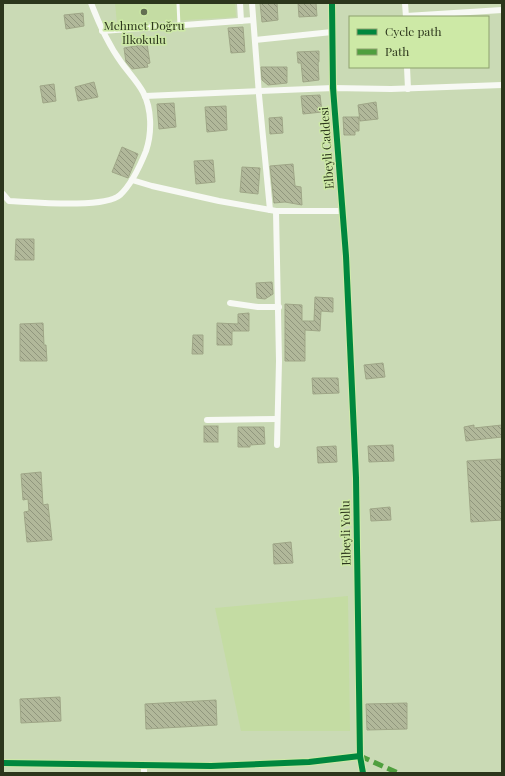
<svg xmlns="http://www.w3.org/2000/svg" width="505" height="776" font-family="'Playfair Display',serif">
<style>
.built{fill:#c4dca3}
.building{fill:url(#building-back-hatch);stroke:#9fa687}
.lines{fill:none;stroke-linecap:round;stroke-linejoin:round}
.service{stroke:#f7f9f4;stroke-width:3}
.minor{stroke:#f7f9f4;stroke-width:6}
.tertiary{stroke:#f7f9f4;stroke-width:7}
.quiet{stroke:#4f9f3e;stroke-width:5;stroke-dasharray:10 5;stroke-linecap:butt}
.cycleway-casing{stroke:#cde9a6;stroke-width:8}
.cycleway{stroke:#00873e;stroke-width:6}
.poi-dot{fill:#636f52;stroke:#cde9a6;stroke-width:1.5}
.labels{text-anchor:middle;stroke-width:3;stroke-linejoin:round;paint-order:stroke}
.poi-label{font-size:12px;fill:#2c361c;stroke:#cde9a6}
.street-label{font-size:12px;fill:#2c361c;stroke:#cde9a6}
</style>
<defs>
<pattern id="building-back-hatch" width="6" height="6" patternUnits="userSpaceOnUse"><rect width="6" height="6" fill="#b1b89a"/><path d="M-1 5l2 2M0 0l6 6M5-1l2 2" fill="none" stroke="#90967d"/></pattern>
</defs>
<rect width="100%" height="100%" fill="#cadab5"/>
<g class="built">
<polygon points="115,3 235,3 236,17 117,24"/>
<polygon points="348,596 350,731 241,731 215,608"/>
</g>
<g class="building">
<polygon points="260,3 277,3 278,20 262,22"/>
<polygon points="298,3 316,3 317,16 299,17"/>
<polygon points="83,13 84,26 66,29 64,15"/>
<polygon points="243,27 245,52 231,53 228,28"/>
<polygon points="147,44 150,63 147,64 148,67 132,69 126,62 124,48"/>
<polygon points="319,51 319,62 318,62 319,80 303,82 301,63 298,63 297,52"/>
<polygon points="261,67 287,67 287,83 268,85 262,80"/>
<polygon points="94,82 98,97 78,101 75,87"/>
<polygon points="54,84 56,101 43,103 40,86"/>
<polygon points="320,95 322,112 303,114 301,96"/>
<polygon points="376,102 378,119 360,121 358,105"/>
<polygon points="174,103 176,127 159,129 157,104"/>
<polygon points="226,106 227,130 207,132 205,107"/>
<polygon points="282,117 283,133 270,134 269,118"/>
<polygon points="343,117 359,117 359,131 355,131 355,135 344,135"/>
<polygon points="122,147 138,154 128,178 112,172"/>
<polygon points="213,160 215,182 196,184 194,161"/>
<polygon points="293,164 295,186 301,187 302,205 285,202 274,203 270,166"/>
<polygon points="242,167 260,168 258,194 240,192"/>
<polygon points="16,239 34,239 34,260 15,260"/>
<polygon points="272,282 273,294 265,299 257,298 256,283"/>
<polygon points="315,297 333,298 333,312 321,311 320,331 305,330 305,361 285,361 285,304 302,305 302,321 314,321"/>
<polygon points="249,313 249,331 232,331 232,345 217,345 217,323 238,324 238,314"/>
<polygon points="43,323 44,345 46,345 47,361 20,361 20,324"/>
<polygon points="193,335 203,335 203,354 192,354"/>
<polygon points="383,363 385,377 366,379 364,365"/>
<polygon points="312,378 338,378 339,393 313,394"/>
<polygon points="474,425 474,428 502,425 502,437 466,441 464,427"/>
<rect x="204" y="426" width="14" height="16"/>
<polygon points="238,427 264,427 265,444 250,445 250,447 238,447"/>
<polygon points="393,445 394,461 369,462 368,446"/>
<polygon points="336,446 337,462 318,463 317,447"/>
<polygon points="502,459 502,520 471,522 467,461"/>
<polygon points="41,472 43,505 48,504 52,540 27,542 24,512 29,511 28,499 23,500 21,474"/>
<polygon points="390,507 391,520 371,521 370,509"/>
<polygon points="291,542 293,563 274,564 273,544"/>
<polygon points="60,697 61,721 21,723 20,699"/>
<polygon points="216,700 217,725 146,729 145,704"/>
<polygon points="407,703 407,729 367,730 366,704"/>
</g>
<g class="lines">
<polyline class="service" points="178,3 179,26"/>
<g class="minor">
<polyline points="240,3 241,21"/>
<polyline points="252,3 259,95 270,210"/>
<polyline points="405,3 406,17"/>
<polyline points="406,16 502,10"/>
<polyline points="102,31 253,20"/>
<polyline points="255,40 332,32"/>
<polyline points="407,67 408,89"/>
<polyline points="145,96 333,88 391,89 502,85"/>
<polyline points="132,180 152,186 219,201 276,211 343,211"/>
<path d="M3,194L9,201C32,202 104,209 120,195C132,184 140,166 146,151C152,133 152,109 143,92C137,81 128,72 121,62C108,44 99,24 91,3"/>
<polyline points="276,211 279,361 277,445"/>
<polyline points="230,303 258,307 279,307"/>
<polyline points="207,420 277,419"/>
<polyline points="3,763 211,766 309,762 360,756"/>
<polyline points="144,773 144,764"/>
</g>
<polyline class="tertiary" points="332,3 333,88 346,256 356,478 360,756 363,773"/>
<polyline class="quiet" points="360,756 398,773"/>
<g class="cycleway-casing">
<g id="cycleway">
<polyline points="332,3 333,88 346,256 356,478 360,756 363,773"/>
<polyline points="3,763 211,766 309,762 360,756"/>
</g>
</g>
<use href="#cycleway" class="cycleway"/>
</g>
<circle class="poi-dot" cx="144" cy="12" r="4"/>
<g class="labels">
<g class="poi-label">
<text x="144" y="30">Mehmet Doğru<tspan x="144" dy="14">İlkokulu</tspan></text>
</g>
<g class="street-label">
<text transform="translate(327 148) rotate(-94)" y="4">Elbeyli Caddesi</text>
<text transform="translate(346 533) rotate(-91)" y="4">Elbeyli Yollu</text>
</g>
</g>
<rect width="505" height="776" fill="none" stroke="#2c361c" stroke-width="8"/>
<rect x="349" y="16" width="140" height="52" fill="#cde9a6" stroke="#8da16f"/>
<rect x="357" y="29" width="20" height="6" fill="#00873e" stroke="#8da16f"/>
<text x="385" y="36" font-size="12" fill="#2c361c">Cycle path</text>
<rect x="357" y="49" width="20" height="6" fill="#4f9f3e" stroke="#8da16f"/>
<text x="385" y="56" font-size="12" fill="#2c361c">Path</text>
</svg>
